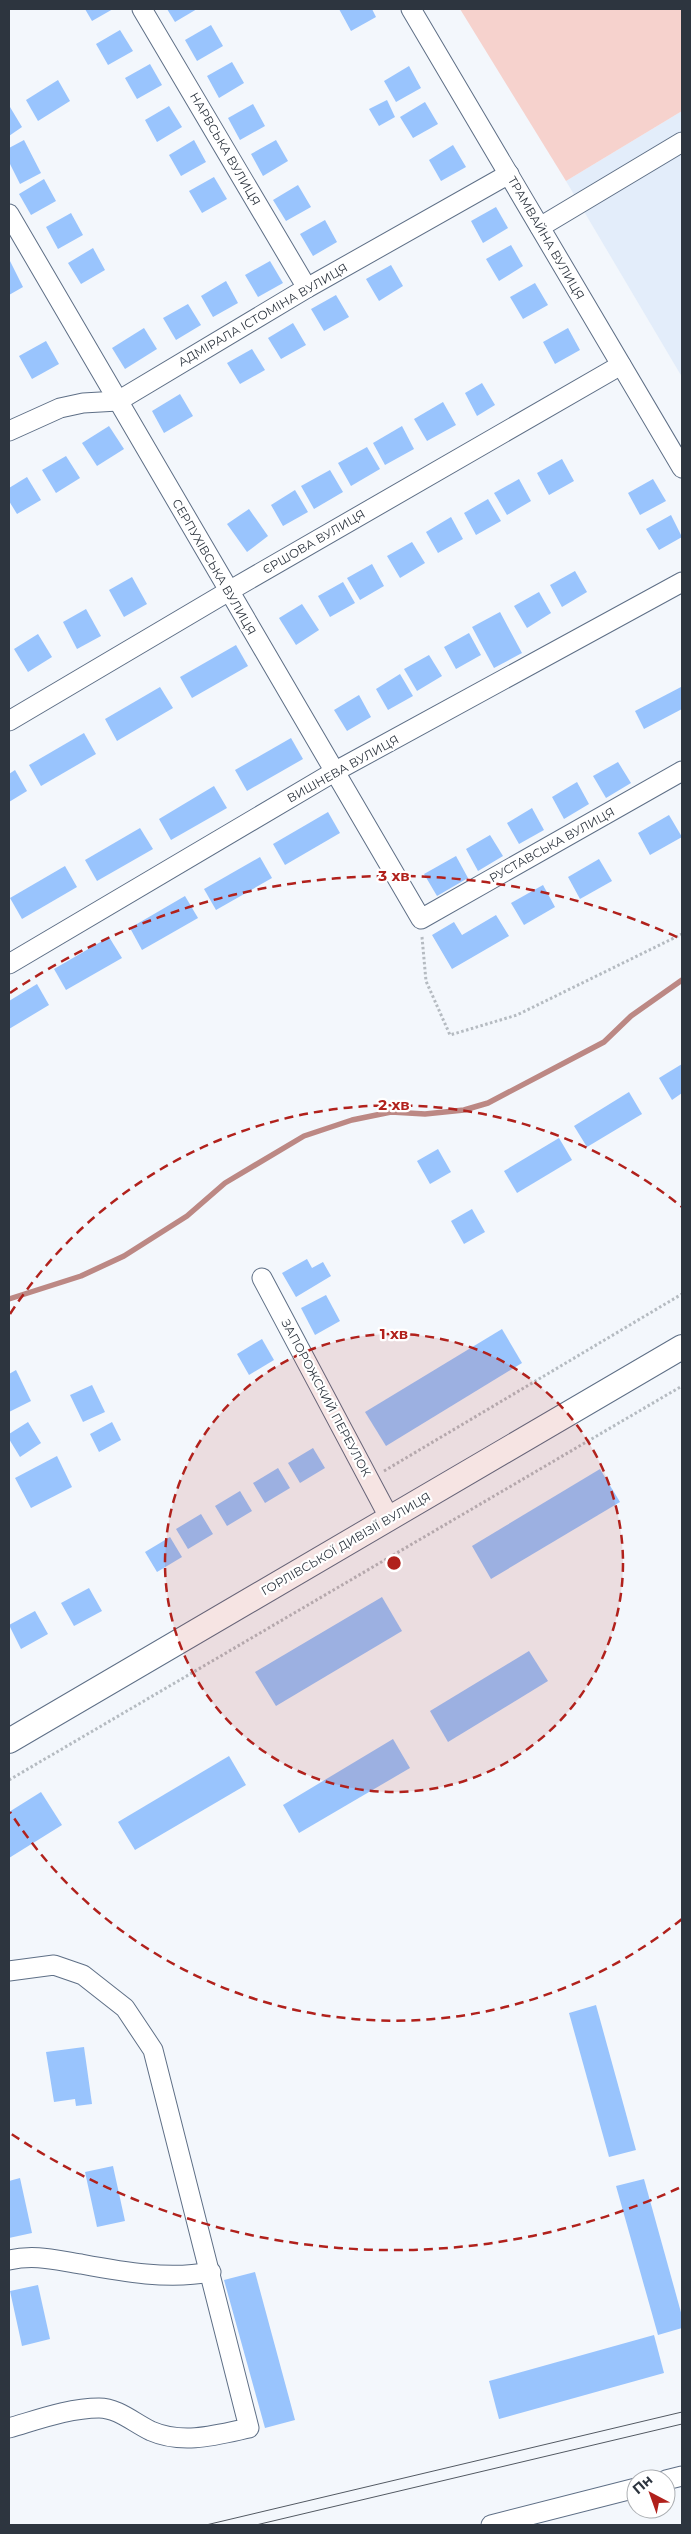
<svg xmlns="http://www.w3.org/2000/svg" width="691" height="2534" font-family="Montserrat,sans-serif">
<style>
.built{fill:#e3edfa}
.green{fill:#f6d2cd}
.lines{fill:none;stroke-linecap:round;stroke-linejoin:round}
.stream{stroke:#bc8884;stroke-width:5.5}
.building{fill:#99c4fd}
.minor-casing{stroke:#5e6f86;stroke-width:21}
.major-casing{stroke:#5e6f86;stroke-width:26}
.path{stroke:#b5bbc1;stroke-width:3;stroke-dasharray:2.5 2.5;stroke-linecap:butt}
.minor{stroke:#fff;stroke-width:19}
.major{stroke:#fff;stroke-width:24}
.tram{stroke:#535a63;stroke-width:1}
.ring{fill:none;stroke:#b1211c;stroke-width:2.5;stroke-dasharray:9 6}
.labels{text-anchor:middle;stroke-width:4.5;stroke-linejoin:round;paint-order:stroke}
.street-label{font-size:12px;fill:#2d353f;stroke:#fff}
.centre{fill:#b1211c;stroke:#fff;stroke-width:2.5}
.ring-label{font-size:15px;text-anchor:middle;font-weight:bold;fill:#b1211c;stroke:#fff;stroke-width:4.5;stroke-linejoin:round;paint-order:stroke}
</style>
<rect width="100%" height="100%" fill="#f3f7fc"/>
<polygon class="built" points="682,111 682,377 566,181"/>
<polygon class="green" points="460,9 682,9 682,111 566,181"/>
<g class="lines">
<polyline class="stream" points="9,1299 81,1276 124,1256 187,1216 225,1183 304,1136 352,1120 391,1112 425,1114 464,1110 488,1103 604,1042 631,1016 682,980"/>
</g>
<g class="building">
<polygon points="85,9 113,9 92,21"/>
<polygon points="167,9 197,9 175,22"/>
<polygon points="339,9 372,9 376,17 351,31"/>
<polygon points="211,25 223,46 197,61 185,40"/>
<polygon points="120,30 133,51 108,65 96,44"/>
<polygon points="232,62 244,83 219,98 207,76"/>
<polygon points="150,64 162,85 137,99 125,78"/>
<polygon points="409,66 421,88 396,102 384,81"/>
<polygon points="58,80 70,101 38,121 26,100"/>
<polygon points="387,100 395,117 379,126 369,109"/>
<polygon points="425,102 438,124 413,138 400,117"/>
<polygon points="253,104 265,126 240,140 228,118"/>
<polygon points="169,106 182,127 157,142 145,120"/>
<polygon points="10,107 22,127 9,136 9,108"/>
<polygon points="24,140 41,173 20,184 9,162 9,148"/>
<polygon points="194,140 206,162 181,176 169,155"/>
<polygon points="276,140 288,161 263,176 251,154"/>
<polygon points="453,145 466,167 441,181 429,160"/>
<polygon points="214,177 227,199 202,213 189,191"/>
<polygon points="44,179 56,201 31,215 19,194"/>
<polygon points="298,185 311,207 286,221 273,200"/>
<polygon points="496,207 508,228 483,243 471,221"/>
<polygon points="71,213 83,235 58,249 46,227"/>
<polygon points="325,220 337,242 313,256 300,234"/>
<polygon points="511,245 523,266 499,281 486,259"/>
<polygon points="93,248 105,270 81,284 68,263"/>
<polygon points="10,261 23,287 9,295 9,262"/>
<polygon points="270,261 283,283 258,297 245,275"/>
<polygon points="391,265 403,286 379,301 366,279"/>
<polygon points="226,281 238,303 213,317 201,296"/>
<polygon points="535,283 548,305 523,319 510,297"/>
<polygon points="336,295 349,317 324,331 311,309"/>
<polygon points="188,304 201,325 176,340 163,318"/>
<polygon points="293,323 306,345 281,359 268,338"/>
<polygon points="144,328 157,349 125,369 112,348"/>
<polygon points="568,328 580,350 555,364 543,342"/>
<polygon points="46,341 59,364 32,379 19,356"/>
<polygon points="252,349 265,370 240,384 227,363"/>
<polygon points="482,383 495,405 477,416 465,393"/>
<polygon points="180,394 193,416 164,433 152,411"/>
<polygon points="443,402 456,425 427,441 414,419"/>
<polygon points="109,426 124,449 97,466 82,443"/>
<polygon points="402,426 414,449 385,465 373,443"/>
<polygon points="367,447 380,469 351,486 338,463"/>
<polygon points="66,456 80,478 56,493 42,470"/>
<polygon points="562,459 574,481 549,495 537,473"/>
<polygon points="330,470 343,492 314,509 301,486"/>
<polygon points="27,477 41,500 17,514 9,501 9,488"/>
<polygon points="519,479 531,501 507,515 494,493"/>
<polygon points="653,479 666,501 640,515 628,493"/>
<polygon points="295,490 308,512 283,526 271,505"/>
<polygon points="488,499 501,521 476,535 464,513"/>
<polygon points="249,509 268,536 247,552 227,524"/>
<polygon points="671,515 682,537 659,550 646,529"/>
<polygon points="451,517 463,539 438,553 426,532"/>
<polygon points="412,542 425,563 400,578 387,556"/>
<polygon points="372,564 384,586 360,600 347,578"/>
<polygon points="575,571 587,592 562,607 550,585"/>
<polygon points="132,577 147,604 124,617 109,590"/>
<polygon points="343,582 355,603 330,617 318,596"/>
<polygon points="539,592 551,613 527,628 514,606"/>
<polygon points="302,604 319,630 296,645 279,618"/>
<polygon points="86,609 101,636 77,649 63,622"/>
<polygon points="500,612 522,653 494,668 472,627"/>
<polygon points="469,633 481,655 456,669 444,647"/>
<polygon points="38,634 52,657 28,672 14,649"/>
<polygon points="236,645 248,666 192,698 180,677"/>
<polygon points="429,655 442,676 417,691 404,669"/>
<polygon points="400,674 413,696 388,710 376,689"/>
<polygon points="160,687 173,708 117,741 105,719"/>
<polygon points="681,687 682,709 644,729 635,711"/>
<polygon points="359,695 371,717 347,731 334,710"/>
<polygon points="84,733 96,754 41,786 29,765"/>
<polygon points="291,738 303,759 247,791 235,770"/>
<polygon points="618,762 631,783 606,798 593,776"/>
<polygon points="15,770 27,791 9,802 9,774"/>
<polygon points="577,782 589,804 564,819 552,797"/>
<polygon points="214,786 227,808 171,840 159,819"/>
<polygon points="532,808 544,830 519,844 507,823"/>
<polygon points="328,812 340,833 285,865 273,844"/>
<polygon points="669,815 682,837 650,855 638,833"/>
<polygon points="140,828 153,849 97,881 85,860"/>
<polygon points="490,835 503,856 478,871 466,849"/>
<polygon points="456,856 468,878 437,896 424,874"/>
<polygon points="260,857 272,878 216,910 204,889"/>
<polygon points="599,859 612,881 580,899 568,877"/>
<polygon points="65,866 77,887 22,919 10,898"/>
<polygon points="543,885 555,907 524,925 511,903"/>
<polygon points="185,896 198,918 142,950 130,928"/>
<polygon points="496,915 509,936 452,969 432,935 454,922 462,935"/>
<polygon points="109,937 122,958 66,990 54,969"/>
<polygon points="37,984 49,1005 9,1029 9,1001"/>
<polygon points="682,1064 682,1093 672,1100 659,1078"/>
<polygon points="629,1092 642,1114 587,1147 574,1126"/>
<polygon points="559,1138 572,1160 517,1193 504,1171"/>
<polygon points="438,1149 451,1172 430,1184 417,1161"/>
<polygon points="472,1209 485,1232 464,1244 451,1221"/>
<polygon points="307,1259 312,1268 323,1262 331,1276 296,1297 282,1273"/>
<polygon points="326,1295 340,1321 315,1335 301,1308"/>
<polygon points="502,1329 522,1363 386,1446 365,1412"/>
<polygon points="262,1339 274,1360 249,1375 237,1354"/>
<polygon points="16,1370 31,1401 9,1412 9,1374"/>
<polygon points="92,1385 105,1412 83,1422 70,1395"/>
<polygon points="28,1422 41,1443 20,1457 9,1439 9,1434"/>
<polygon points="112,1422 121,1440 99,1452 90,1434"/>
<polygon points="313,1448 325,1468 300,1483 288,1463"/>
<polygon points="57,1456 72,1487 31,1508 15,1478"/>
<polygon points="278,1468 290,1488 265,1503 253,1483"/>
<polygon points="600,1469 620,1502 491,1579 472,1546"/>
<polygon points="240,1491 252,1511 227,1526 215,1506"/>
<polygon points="201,1514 213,1534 188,1549 176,1529"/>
<polygon points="170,1537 182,1557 157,1572 145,1552"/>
<polygon points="89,1588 102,1611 74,1626 61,1603"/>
<polygon points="382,1597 402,1631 276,1706 255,1672"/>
<polygon points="35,1611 48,1634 21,1649 9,1625"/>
<polygon points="529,1651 548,1681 448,1742 430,1711"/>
<polygon points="393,1739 410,1768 299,1833 283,1805"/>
<polygon points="229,1756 246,1785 135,1850 118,1822"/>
<polygon points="41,1792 62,1825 9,1858 9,1812"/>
<polygon points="596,2005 636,2150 609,2157 569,2013"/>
<polygon points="84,2047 92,2104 76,2106 75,2099 54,2102 46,2052"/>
<polygon points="113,2166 125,2221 97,2227 85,2172"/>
<polygon points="20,2178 32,2233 9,2238 9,2181"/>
<polygon points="644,2179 682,2316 682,2328 658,2335 616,2186"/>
<polygon points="255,2272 295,2420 265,2428 224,2280"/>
<polygon points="38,2285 50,2339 22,2346 10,2291"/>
<polygon points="654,2335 664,2373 499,2419 489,2381"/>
</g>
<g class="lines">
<g class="minor-casing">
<g id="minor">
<polyline points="142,9 307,288"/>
<polyline points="411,9 682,468"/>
<polyline points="9,214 421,919 682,771"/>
<polyline points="540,227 682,142"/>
<polyline points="9,431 60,408 83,403 118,401 307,288 509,174"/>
<polyline points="9,721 229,591 621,365"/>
<polyline points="9,964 334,772 682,582"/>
<polyline points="262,1278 390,1519"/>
<path d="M9,1971L54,1965L83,1975L125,2008L153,2050L249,2428C217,2435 183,2445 151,2431C134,2423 118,2408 99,2408C69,2408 37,2420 9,2428"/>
<path d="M9,2260C35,2254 55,2260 81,2264C124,2272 168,2280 211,2272"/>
<polyline points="666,2480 682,2476"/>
<polyline points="491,2525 636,2488"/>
</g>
</g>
<g class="major-casing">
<polyline id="major" points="9,1741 682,1347"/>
</g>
<g class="path">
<polyline points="422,937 426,981 450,1035 517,1015 682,934"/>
<polyline points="384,1471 682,1294"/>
<polyline points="9,1780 682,1386"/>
</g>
<use href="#minor" class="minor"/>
<use href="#major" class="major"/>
<g class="tram">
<polyline points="206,2525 682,2412"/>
<polyline points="256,2525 682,2424"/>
</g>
</g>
<circle cx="394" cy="1563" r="229" fill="#b1211c" fill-opacity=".12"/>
<g class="ring">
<circle cx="394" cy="1563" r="229"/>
<path d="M682 1919A458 458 0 0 1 10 1812M10 1314A458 458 0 0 1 682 1207"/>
<path d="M679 2188A687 687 0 0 1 10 2133M10 993A687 687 0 0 1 679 938"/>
</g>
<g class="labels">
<g class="street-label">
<text transform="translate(225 149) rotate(60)" y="4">НАРВСЬКА ВУЛИЦЯ</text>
<text transform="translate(546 238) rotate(60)" y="4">ТРАМВАЙНА ВУЛИЦЯ</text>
<text transform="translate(263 315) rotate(-30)" y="4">АДМІРАЛА ІСТОМІНА ВУЛИЦЯ</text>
<text transform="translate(314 542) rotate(-30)" y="4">ЄРШОВА ВУЛИЦЯ</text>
<text transform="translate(214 567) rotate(60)" y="4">СЕРПУХІВСЬКА ВУЛИЦЯ</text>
<text transform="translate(343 769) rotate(-29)" y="4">ВИШНЕВА ВУЛИЦЯ</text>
<text transform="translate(552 845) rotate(-29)" y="4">РУСТАВСЬКА ВУЛИЦЯ</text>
<text transform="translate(326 1398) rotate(62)" y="4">ЗАПОРОЖСКИЙ ПЕРЕУЛОК</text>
<text transform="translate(346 1544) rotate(-30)" y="4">ГОРЛІВСЬКОЇ ДИВІЗІЇ ВУЛИЦЯ</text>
</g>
</g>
<circle cx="394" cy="1563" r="8" class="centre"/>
<g class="ring-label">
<text x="394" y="881">3 хв</text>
<text x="394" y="1110">2 хв</text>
<text x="394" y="1339">1 хв</text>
</g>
<rect width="691" height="2534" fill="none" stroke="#2d353f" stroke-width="20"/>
<g transform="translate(651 2494) rotate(319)"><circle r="24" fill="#ffffff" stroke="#abaeb2"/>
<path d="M0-4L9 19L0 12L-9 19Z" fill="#b1211c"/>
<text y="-8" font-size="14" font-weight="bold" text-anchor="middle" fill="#2d353f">Пн</text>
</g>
</svg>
